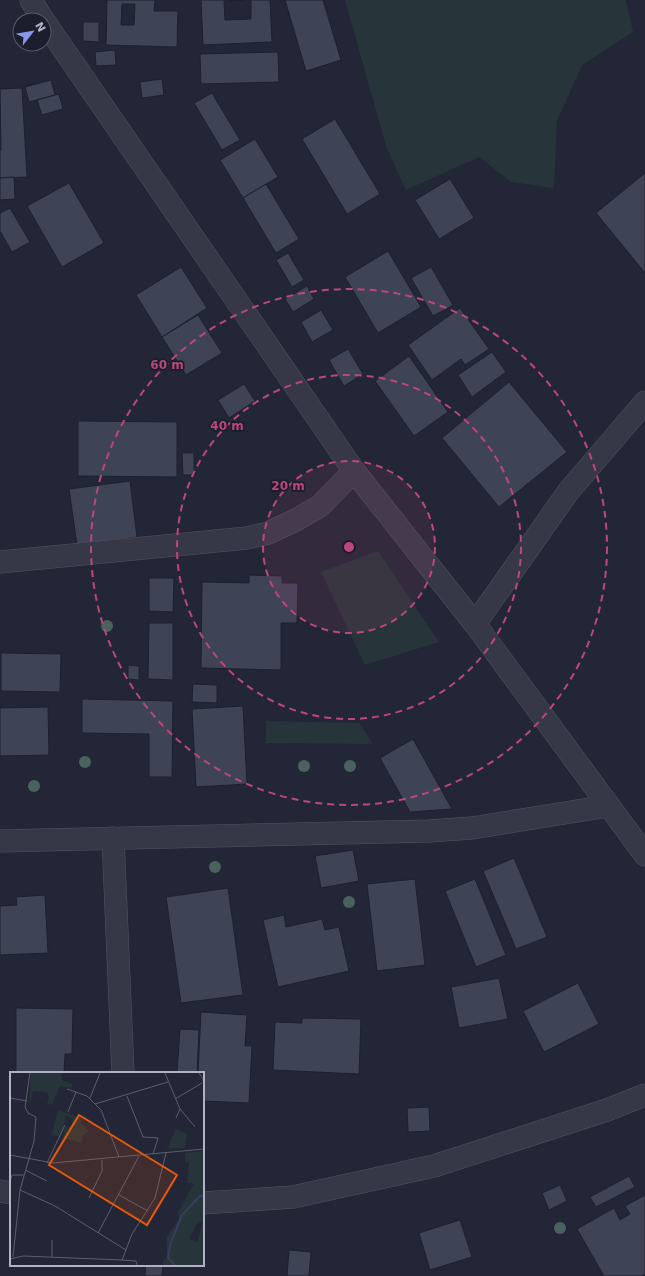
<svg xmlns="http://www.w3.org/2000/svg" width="645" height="1276" font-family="'DejaVu Sans',sans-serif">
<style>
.green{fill:#27343a}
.building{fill:#3f4356;stroke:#1d202e;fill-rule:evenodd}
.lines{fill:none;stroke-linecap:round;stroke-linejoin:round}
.minor-casing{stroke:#505362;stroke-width:23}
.tertiary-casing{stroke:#505362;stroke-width:23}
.minor{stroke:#363847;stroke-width:22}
.tertiary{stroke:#363847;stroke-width:22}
.tree{fill:#4a615d}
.ring{fill:none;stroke:#bd467a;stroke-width:2;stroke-dasharray:7 5}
.inset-river{fill:none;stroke:#373d5c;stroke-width:2}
.inset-road{fill:none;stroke:#5b5e6e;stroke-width:1}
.view{fill:#e8590c;fill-opacity:0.15;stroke:#e8590c;stroke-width:2}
.inset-edge{fill:none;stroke:#b0b3c3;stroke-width:2}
.centre{fill:#bd467a;stroke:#1b1e2c;stroke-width:2}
.ring-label{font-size:12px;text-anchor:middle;font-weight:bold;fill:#bd467a;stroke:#1b1e2c;stroke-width:3.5;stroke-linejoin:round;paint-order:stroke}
</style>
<rect width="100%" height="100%" fill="#222636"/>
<g class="green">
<polygon points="345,0 626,0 633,32 582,65 557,121 554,188 511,182 479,157 406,190 386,146"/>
<polygon points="378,551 439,642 365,665 321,572"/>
<polygon points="266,721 359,723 373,744 266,743"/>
</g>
<g class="building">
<path d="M107,0H155L154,11H178L177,47L106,45ZM122,4H135L134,25H121Z"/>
<polygon points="201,0 245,0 224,1 225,20 251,19 251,0 270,0 272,42 203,45"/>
<polygon points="285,0 323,0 341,60 306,71"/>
<polygon points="83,22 99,22 99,42 83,41"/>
<polygon points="115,50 116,65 96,66 95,52"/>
<polygon points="278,52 279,82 201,84 200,54"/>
<polygon points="162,79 164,95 142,98 140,82"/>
<polygon points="51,80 55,95 29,102 25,87"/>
<polygon points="22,88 27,177 0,178 0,150 1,150 0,89"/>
<polygon points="212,93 240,140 222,150 194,103"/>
<polygon points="59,94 63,109 42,115 37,100"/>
<polygon points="335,119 380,194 347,214 302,139"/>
<polygon points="255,139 278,177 243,198 220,160"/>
<polygon points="645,173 645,273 596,213"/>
<polygon points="14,177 15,199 0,200 0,178"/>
<polygon points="450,179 474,218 439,239 415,200"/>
<polygon points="69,183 104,243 62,267 27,206"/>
<polygon points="266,184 299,239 276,253 243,198"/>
<polygon points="10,208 30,242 12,252 0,231 0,213"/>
<polygon points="388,251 421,307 378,333 345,277"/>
<polygon points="288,253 304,280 292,287 276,260"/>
<polygon points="181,267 207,308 162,337 136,295"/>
<polygon points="431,267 453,305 433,316 411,278"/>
<polygon points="307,286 314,299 293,312 285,299"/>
<polygon points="460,308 489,349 465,365 461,359 432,380 408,345"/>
<polygon points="321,310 333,330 312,342 301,322"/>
<polygon points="198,315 222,353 186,375 162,337"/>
<polygon points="348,349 363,374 344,386 329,360"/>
<polygon points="492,352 506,372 472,397 458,375"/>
<polygon points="409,356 448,412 414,436 375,381"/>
<polygon points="509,382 567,452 499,507 442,438"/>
<polygon points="244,384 255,401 229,418 218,400"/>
<polygon points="78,421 177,422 177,477 78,476"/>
<polygon points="182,453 194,453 194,475 183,475"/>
<polygon points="130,481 137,537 77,545 69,489"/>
<polygon points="249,575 282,576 282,583 298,583 297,623 281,623 281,670 201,668 202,582 249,583"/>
<polygon points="149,578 174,578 173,612 149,611"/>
<polygon points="149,623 173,623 173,680 148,679"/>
<polygon points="1,653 61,654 60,692 1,691"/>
<polygon points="128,665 139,666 139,680 128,679"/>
<polygon points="193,684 217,685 217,703 192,702"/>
<polygon points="82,699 173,701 172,777 149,777 149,734 82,733"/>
<polygon points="243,706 247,784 196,787 192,709"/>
<polygon points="48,707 49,755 0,756 0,708"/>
<polygon points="413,739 452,809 410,812 380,758"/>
<polygon points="353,850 359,881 321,888 315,856"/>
<polygon points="514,858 547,937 516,949 483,871"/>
<polygon points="415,879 425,965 377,971 367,884"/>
<polygon points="475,879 506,955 476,967 445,891"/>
<polygon points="228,888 243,995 181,1003 166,897"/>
<polygon points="45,895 48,953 0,955 0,906 17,905 16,897"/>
<polygon points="284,915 286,927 322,919 325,930 339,927 349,971 278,987 263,920"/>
<polygon points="499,978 508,1019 459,1028 451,987"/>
<polygon points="578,983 599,1024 544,1052 523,1011"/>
<polygon points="16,1008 73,1009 72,1054 65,1054 64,1073 16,1073"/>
<polygon points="201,1012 247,1015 245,1046 252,1046 249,1103 203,1101 203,1073 198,1073"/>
<polygon points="302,1018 361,1019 359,1074 273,1070 275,1022 302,1023"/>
<polygon points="180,1029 199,1030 197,1073 177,1073"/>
<polygon points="429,1107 430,1131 408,1132 407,1108"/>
<polygon points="629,1176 635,1187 596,1207 590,1197"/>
<polygon points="560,1185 567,1201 549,1210 542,1193"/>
<polygon points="645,1195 645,1274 642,1276 604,1276 577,1229 614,1208 620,1220 630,1214 625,1206"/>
<polygon points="460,1220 472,1257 430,1270 419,1233"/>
<polygon points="289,1250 311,1252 309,1276 287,1276"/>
<polygon points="146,1265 163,1265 162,1276 145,1276"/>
</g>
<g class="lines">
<g class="minor-casing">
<g id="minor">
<polyline points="0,562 247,538 268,533 294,521 320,506 354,471"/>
<polyline points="475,624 568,492 645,402"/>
<polyline points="113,838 123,1073"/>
<polyline points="0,841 429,831 472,828 608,806"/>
<polyline points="0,1191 11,1193"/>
<polyline points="203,1203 293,1197 434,1166 607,1110 645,1095"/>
</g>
</g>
<g class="tertiary-casing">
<g id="tertiary">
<polyline points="31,0 43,20"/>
<polyline points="44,21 354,471 475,624 645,855"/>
</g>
</g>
<use href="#minor" class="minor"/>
<use href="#tertiary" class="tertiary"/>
</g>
<g class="tree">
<circle cx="107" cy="626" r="6"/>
<circle cx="85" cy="762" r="6"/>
<circle cx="304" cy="766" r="6"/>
<circle cx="350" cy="766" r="6"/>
<circle cx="34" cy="786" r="6"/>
<circle cx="215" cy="867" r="6"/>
<circle cx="349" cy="902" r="6"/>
<circle cx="560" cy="1228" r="6"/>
</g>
<circle cx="349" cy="547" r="86" fill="#bd467a" fill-opacity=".12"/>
<g class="ring">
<circle cx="349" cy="547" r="86"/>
<circle cx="349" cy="547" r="172"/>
<circle cx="349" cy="547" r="258"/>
</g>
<g transform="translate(10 1072)">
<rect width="194" height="194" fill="#222636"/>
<path d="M21,1H51L52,8L62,12V16L50,14L42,33L37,32L39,25L37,20L23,19L19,36ZM48,38L71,46V51L79,59L73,63L72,71L53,66L55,55L61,54L63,47L56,44L51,65L42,63ZM166,57L177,62L175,76L157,77ZM194,79V193H155L152,192L157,185V164L169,147L168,140L184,112L177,111L179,91L175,90V81ZM189,148L192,151L188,170L179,167Z" fill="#27343a" fill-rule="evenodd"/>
<path class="inset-river" d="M165,193L158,186L160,173L172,143L190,124H194"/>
<path class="inset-road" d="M155,1L170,37L166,46M189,1L193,7L194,15M57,17L77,24L91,38L109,85M117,24L133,65L148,66L143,82M0,26L17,29M80,26L90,1M165,27L192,11M85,32L158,10M170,37L185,55M58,40L66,20M0,83L43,91L194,77M37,91L55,53M15,98L37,109M0,110L2,103H14M10,118L45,134L116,178M109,123L138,139M79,126L92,99V88M88,161L129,84M42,168V185M3,185L10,118L24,69L26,45L18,41L15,35L20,1M0,187L13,184L112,188L126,189L127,193M112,188L122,162L145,126L156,81"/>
<path class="view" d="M69,43L167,103L137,153L39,93Z"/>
<rect width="194" height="194" class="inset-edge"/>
</g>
<circle cx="349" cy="547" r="6" class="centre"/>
<g class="ring-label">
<text x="167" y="369">60 m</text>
<text x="227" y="430">40 m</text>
<text x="288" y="490">20 m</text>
</g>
<g transform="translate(32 32) rotate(59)"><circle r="19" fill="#1b1e2c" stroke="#575a68"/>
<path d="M0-3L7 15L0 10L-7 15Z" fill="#8a97ef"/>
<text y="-6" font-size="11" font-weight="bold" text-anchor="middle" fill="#b0b3c3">N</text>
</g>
</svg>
